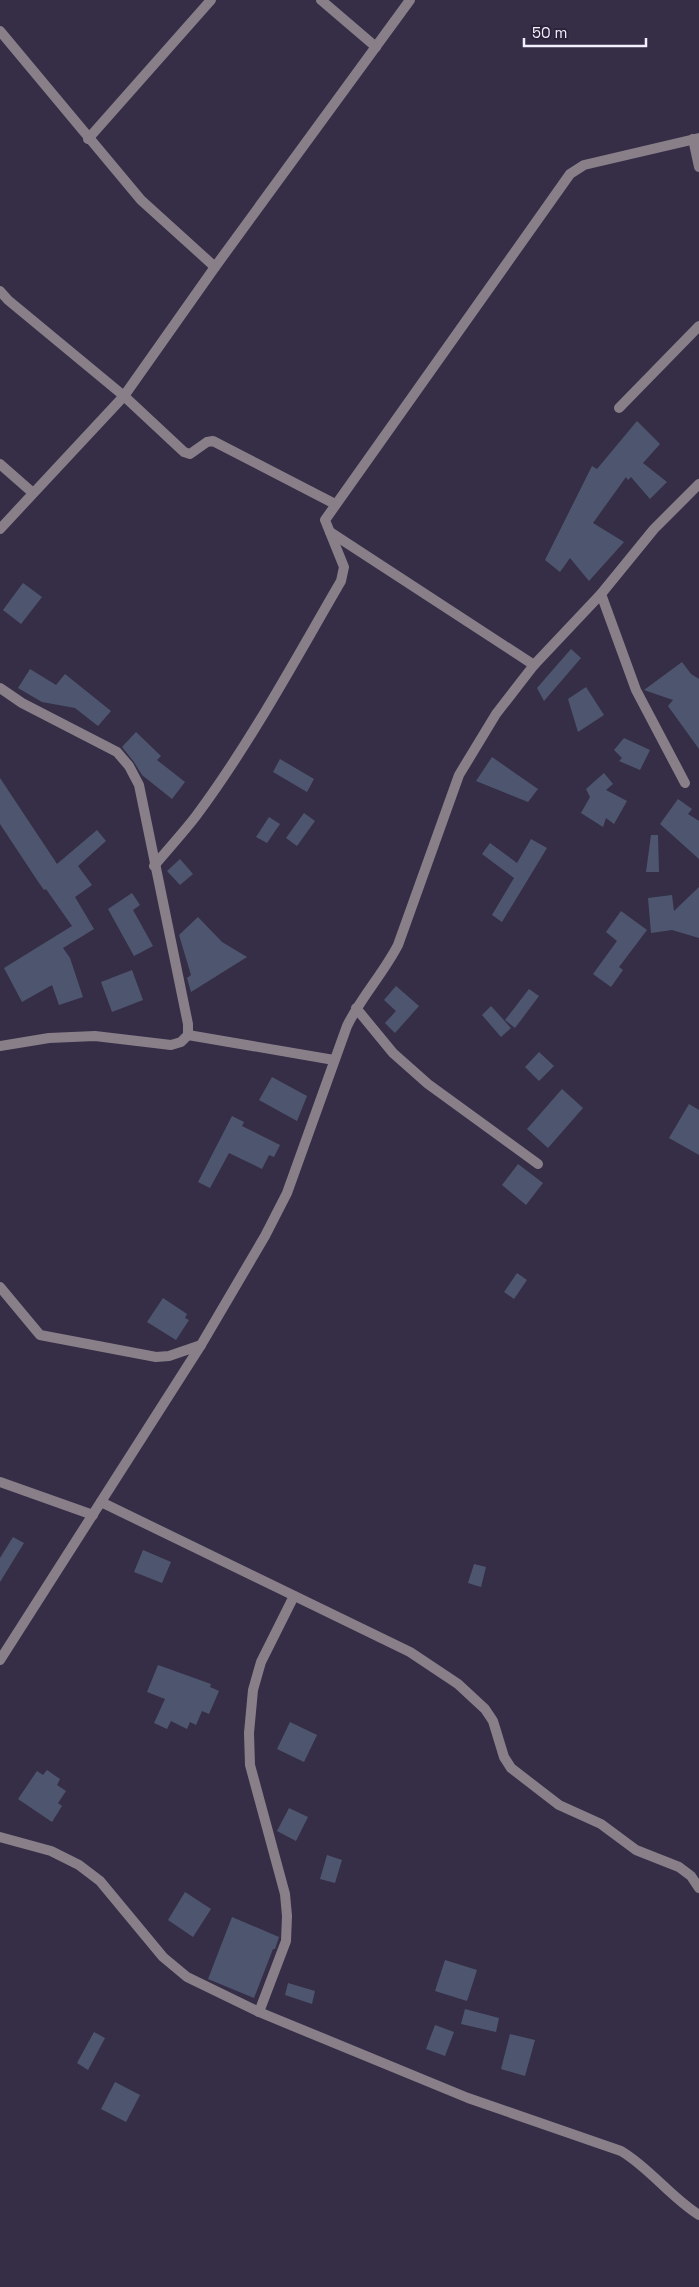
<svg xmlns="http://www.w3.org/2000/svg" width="699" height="2287" font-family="'Space Grotesk',sans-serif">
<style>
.building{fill:#4e566f}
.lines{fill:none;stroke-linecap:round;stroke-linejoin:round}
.street{stroke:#897f89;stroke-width:10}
</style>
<rect width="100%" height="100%" fill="#352e46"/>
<g class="building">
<polygon points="637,421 660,444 643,463 667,482 650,499 631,477 628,480 626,477 593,523 624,542 589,581 570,558 560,572 545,560 592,466 597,469"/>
<polygon points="23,583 42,597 21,624 3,610"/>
<polygon points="571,649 581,658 544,701 537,688"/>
<polygon points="682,662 691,674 699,679 699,749 668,706 673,700 644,690"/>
<polygon points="30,669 56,685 65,674 111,711 98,726 75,708 42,702 18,688"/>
<polygon points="586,687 604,715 578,732 568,699"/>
<polygon points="136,732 161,756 157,760 185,782 172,799 142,775 134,762 122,747"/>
<polygon points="624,738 650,750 640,770 619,761 622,758 614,750"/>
<polygon points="492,757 538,789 528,802 476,781"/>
<polygon points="280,759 314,779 307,792 273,772"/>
<polygon points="604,773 613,784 606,790 627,801 614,824 606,818 603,827 581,813 590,797 586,789"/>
<polygon points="0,778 57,864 97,830 106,841 78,866 92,885 75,897 94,929 63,948 70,958 83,997 59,1005 52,985 22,1002 4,968 72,926 46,889 44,890 37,880 0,824"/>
<polygon points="678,799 692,809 688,814 699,821 699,859 660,824"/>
<polygon points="304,813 315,821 297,846 286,838"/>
<polygon points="269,817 280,824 267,843 256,837"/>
<polygon points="651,835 658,835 659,872 646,872"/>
<polygon points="531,839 547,848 502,922 492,915 514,878 482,854 490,843 517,863"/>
<polygon points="180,859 193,874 180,885 167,871"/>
<polygon points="699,887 699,938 672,930 651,933 648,898 672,895 674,911"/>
<polygon points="132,893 140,905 133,910 153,946 134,956 108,909"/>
<polygon points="621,911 647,930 619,967 623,970 611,987 593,974 617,941 606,932"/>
<polygon points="198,917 222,942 247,957 191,992 187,978 191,975 179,935"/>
<polygon points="132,970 143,1000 112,1012 101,982"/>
<polygon points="396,986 419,1006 395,1033 385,1023 396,1011 384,1000"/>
<polygon points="529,989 539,996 515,1028 505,1020"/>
<polygon points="491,1006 511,1028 501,1037 482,1015"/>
<polygon points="539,1052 554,1066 539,1081 525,1067"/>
<polygon points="272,1077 307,1096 297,1121 259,1100"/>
<polygon points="562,1089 583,1108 548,1148 527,1129"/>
<polygon points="689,1104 699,1110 699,1155 669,1138"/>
<polygon points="232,1116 244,1122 242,1126 280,1145 274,1157 269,1155 262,1169 229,1153 210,1188 198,1182"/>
<polygon points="518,1164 543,1183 526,1205 502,1185"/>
<polygon points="517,1273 527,1280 514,1299 504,1292"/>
<polygon points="163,1298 187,1314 185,1318 189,1320 176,1340 147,1322"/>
<polygon points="13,1537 24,1543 0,1582 0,1558"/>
<polygon points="143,1550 171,1562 162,1583 134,1572"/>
<polygon points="474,1564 486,1567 481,1587 468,1583"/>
<polygon points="158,1665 211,1684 210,1687 219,1691 209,1714 202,1711 196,1725 190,1722 187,1729 171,1721 167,1729 154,1723 165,1699 147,1692"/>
<polygon points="290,1722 317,1735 304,1762 277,1749"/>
<polygon points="47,1770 60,1779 57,1785 66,1791 58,1803 62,1806 52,1822 18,1799 37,1771 43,1775"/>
<polygon points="289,1808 308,1817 296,1841 277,1831"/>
<polygon points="327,1855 342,1860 335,1883 320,1879"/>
<polygon points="185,1892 211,1909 193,1937 168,1920"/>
<polygon points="232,1917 279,1937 275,1949 273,1949 254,1998 208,1979"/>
<polygon points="445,1960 477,1970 467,2001 435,1991"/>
<polygon points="288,1983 315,1991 312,2004 285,1995"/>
<polygon points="465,2009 499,2018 496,2032 461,2024"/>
<polygon points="435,2025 454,2032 445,2056 426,2049"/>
<polygon points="94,2032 105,2038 88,2070 77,2063"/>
<polygon points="510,2034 535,2040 525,2076 501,2069"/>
<polygon points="115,2082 140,2095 126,2122 101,2109"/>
</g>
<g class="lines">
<g class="street">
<polyline points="321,0 376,47"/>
<polyline points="0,31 141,200 215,267"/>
<polyline points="88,139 211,0"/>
<polyline points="693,139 699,167"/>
<polyline points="0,291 8,300 124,396 184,452 190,454 207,442 213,441 335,504"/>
<polyline points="619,408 699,326"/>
<polyline points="0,464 33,493"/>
<polyline points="0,529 124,396 215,267 410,0"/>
<polyline points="330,532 534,665"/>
<polyline points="601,594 636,690 685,783"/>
<polyline points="0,688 22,703 117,752 129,766 139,785 188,1024 188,1035 181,1042 171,1045 95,1036 49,1038 0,1046"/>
<path d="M154,866C168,849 183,833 196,816C251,742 295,660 341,581L344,567L325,520L570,174L584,165L699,138"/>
<polyline points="356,1008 393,1053 428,1084 538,1164"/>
<polyline points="188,1035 334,1060"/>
<polyline points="0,1287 40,1335 156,1357 169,1356 201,1345"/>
<polyline points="0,1482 93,1515"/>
<polyline points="101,1502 410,1652 458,1684 485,1709 493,1721 504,1757 511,1768 559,1805 601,1824 636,1850 679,1867 691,1876 699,1888"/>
<path d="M0,1660L201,1345L265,1236L287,1193L347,1026C361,997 383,974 398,945L459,775L496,714L534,665L601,594L654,529L699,484"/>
<path d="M0,1837L51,1851L79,1865L100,1881L163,1957L187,1977L259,2012L468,2098L621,2151C650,2168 670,2197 699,2215"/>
<polyline points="259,2012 286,1941 287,1916 285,1894 250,1765 249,1733 253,1690 261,1662 294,1596"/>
</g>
</g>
<path d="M524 38v8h122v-8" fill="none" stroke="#f3effe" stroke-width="2.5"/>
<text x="532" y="38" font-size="15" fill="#f3effe" stroke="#2b243b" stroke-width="4" paint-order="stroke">50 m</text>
</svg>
